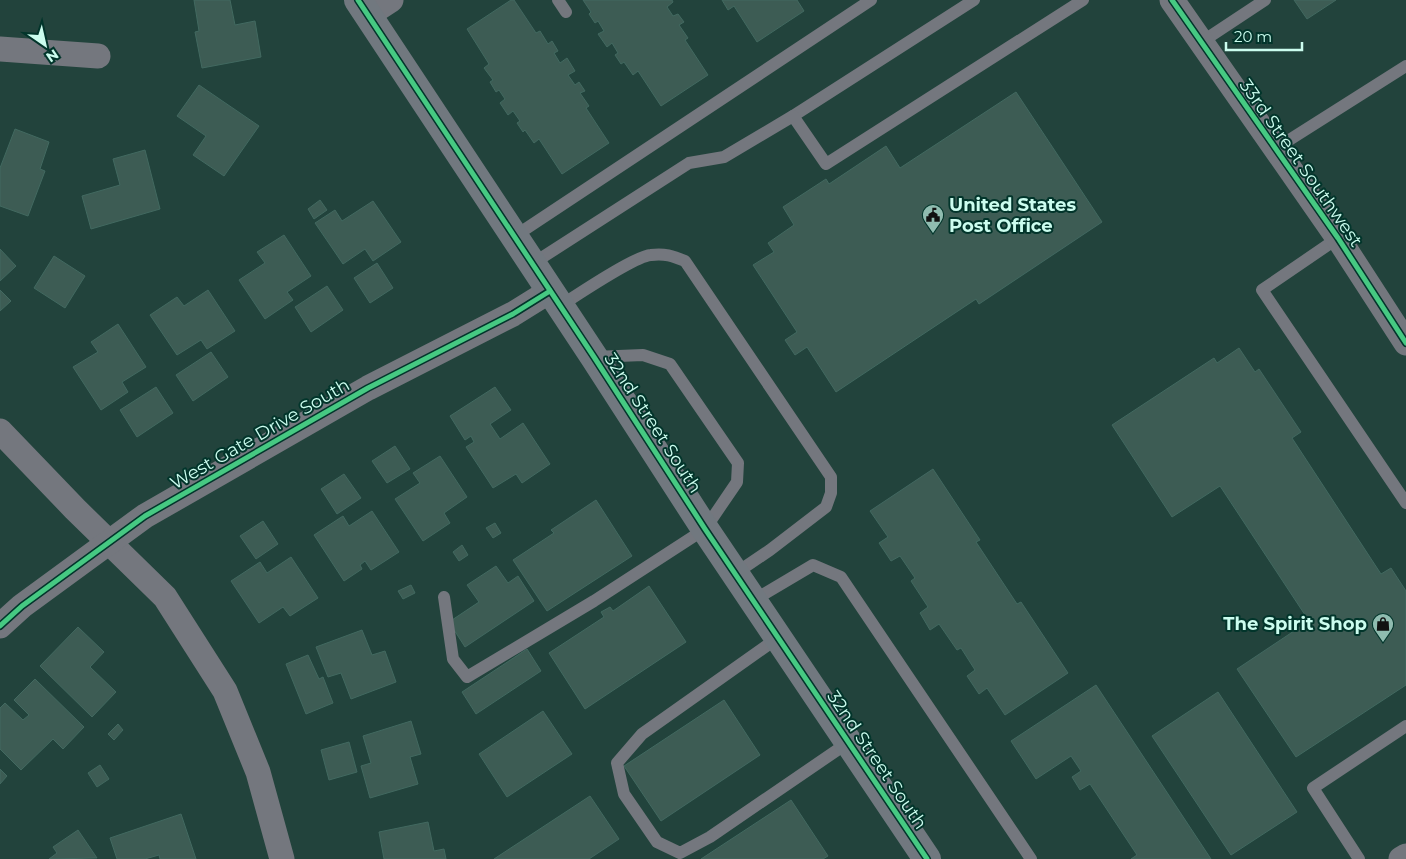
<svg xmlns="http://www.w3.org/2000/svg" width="1406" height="859" font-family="Montserrat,sans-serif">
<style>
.building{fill:#3d5c54;stroke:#426960}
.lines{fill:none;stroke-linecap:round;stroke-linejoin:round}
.lane{stroke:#74777e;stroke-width:12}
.street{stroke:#74777e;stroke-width:25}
.secondary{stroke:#71787f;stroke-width:28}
.cycleway-casing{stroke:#02352b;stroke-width:8}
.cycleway{stroke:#46c982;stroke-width:5}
.labels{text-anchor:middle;stroke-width:4;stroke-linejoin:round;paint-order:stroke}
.street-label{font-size:18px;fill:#ccfdef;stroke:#02352b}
.poi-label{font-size:18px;font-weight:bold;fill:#ccfdef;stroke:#02352b;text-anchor:start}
</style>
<rect width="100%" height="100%" fill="#22433c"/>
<g class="building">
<polygon points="194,0 230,0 235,25 255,21 261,57 202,68 195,32 199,31"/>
<polygon points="511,0 514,0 536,33 540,31 548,44 552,41 558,51 554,53 560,63 567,58 575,71 568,75 575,85 579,82 585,91 580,93 589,106 586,108 609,143 562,174 539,139 534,143 525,130 523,132 517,123 520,121 513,111 508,115 500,103 505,99 499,90 496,92 490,82 493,80 484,68 489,64 467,29"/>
<polygon points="583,0 672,0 673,2 667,7 673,16 678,14 684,22 679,25 688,38 685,40 708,75 661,106 638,71 633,75 624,62 621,64 615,55 618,53 612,43 607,47 598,34 604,31 598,21 595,23 589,14 591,12"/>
<polygon points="722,0 797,0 804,11 757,42 734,6 728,10"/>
<polygon points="1294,0 1336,0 1307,19"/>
<polygon points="199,85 259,126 224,176 193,155 206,136 177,116"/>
<polygon points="1016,92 1102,222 979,304 976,299 836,392 807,347 795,355 785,340 797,332 753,265 774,252 768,243 794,225 783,207 826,179 829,184 886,146 900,168"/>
<polygon points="15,129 49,142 40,169 45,171 28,216 0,206 0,168"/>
<polygon points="145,150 160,209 91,229 82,196 120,185 113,159"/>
<polygon points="320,200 327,210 314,219 308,209"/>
<polygon points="373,201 401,242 373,261 365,249 343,264 315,223 335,210 342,221"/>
<polygon points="284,235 311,276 287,292 293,300 265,319 239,280 265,263 257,252"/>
<polygon points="0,249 16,266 0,281"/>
<polygon points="54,256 85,276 65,308 34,288"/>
<polygon points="377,263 393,288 370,303 354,278"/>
<polygon points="327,286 343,310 311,332 295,307"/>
<polygon points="0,290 11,301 0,311"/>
<polygon points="208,290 235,331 207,349 201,340 177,355 150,315 177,297 184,306"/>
<polygon points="118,324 146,367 122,382 128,392 101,410 73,367 98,352 91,342"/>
<polygon points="1239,348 1255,372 1259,369 1301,432 1292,438 1381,574 1391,568 1406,591 1406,685 1296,757 1237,669 1309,621 1220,486 1172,517 1112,425 1214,358 1217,363"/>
<polygon points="211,352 228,377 193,401 176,375"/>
<polygon points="156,387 173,413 137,437 120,410"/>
<polygon points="495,387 511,410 490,424 500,439 523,423 550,464 522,483 516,474 493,488 466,447 474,442 471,436 465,440 450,416"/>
<polygon points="395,446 410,469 387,483 372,461"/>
<polygon points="440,456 467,497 444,513 450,523 423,541 395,499 420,483 413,473"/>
<polygon points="933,469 980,540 976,542 1017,604 1021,602 1068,673 1005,715 987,688 979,694 967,676 975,670 961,648 957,650 939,624 930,630 920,613 928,607 911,581 915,578 900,556 891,561 879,543 888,537 870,511"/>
<polygon points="344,474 361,498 337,514 321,489"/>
<polygon points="596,500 632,556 547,611 513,560 554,533 551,530"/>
<polygon points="372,511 399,552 371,570 365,561 360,565 362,569 344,581 314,535 343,516 349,526"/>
<polygon points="263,521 278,544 256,559 240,536"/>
<polygon points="495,523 501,533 493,538 486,528"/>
<polygon points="462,545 468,555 459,561 453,552"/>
<polygon points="291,557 318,598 290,616 283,607 259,623 231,581 260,562 267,573"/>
<polygon points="496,566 508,583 518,576 534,601 465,647 449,622 479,602 467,585"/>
<polygon points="411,585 415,593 403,599 398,591"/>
<polygon points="649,586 686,642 585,709 549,653 604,617 601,612 610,607 613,611"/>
<polygon points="78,627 104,652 90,667 116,692 92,717 40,666"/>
<polygon points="362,630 372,655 385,651 396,682 351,699 341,673 328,677 316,647"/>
<polygon points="527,649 541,671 476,714 462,692"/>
<polygon points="308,655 319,679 323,677 333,703 306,714 286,664"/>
<polygon points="35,679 84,727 63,749 53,739 21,770 0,749 0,708 5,703 23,720 29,715 14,700"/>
<polygon points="1096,685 1211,859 1131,859 1137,855 1090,784 1080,790 1072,777 1081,771 1071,756 1036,779 1011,741"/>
<polygon points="1218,692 1297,812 1231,855 1152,736"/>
<polygon points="724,700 760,755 661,821 624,766"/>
<polygon points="543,711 572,754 507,797 479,754"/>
<polygon points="411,721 421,754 410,757 418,784 370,798 361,766 371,763 363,736"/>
<polygon points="118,724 123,730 114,740 108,734"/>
<polygon points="349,742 357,772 329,780 321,750"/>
<polygon points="100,765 109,779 97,787 88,773"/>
<polygon points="0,769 7,776 0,784"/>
<polygon points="590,796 619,839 589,859 494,859"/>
<polygon points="791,800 828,856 823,859 701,859"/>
<polygon points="181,814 196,859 160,859 159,855 145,859 117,859 110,838"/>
<polygon points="428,822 434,851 444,849 446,859 384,859 379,832"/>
<polygon points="78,830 97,858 49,859 57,853 53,847"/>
</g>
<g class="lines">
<g class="lane">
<polyline points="558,0 566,12"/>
<polyline points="1200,43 1265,0"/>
<polyline points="793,116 974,0"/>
<polyline points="1275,149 1406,66"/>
<polyline points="515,236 871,0"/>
<polyline points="1338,238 1262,290 1406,503"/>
<polyline points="532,264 689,163 724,157 793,116 826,164 1083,0"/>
<path d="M560,306C577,295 635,256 651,255C664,253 673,256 685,261L831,477V493L826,507L770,550L736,573"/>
<polyline points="444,597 453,659 467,677 594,601 705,529 737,482 738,463 670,364 643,355 594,357"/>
<polyline points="754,600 813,565 841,577 1031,859"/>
<polyline points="779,637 642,734 617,763 624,794 657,842 680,853 710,837 849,742"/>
<polyline points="1359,859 1313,788 1406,726"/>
</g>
<g class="street">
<polyline points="1172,0 1338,238 1406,343"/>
<polyline points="368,15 391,0"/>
<polyline points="0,49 98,56"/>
<polyline points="0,431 75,509 165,597 225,691 258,772 282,859"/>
<polyline points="0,626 22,606 145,516 368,388 513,314 550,291"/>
<polyline points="1401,859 1406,856"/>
</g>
<polyline class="secondary" points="358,0 594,357 705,529 927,859"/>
<g class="cycleway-casing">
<g id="cycleway">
<polyline points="358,0 594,357 705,529 927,859"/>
<polyline points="1172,0 1338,238 1406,343"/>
<polyline points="0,626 22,606 145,516 368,388 513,314 550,291"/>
</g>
</g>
<use href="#cycleway" class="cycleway"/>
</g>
<defs>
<g id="civic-pin" transform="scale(1.125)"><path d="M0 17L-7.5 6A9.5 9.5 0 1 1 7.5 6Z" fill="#90bcb0" stroke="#02352b"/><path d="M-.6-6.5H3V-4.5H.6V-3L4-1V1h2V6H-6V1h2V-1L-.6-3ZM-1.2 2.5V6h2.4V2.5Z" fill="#111"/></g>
<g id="shop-pin" transform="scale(1.125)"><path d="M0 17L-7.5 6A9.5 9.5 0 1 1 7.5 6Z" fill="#90bcb0" stroke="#02352b"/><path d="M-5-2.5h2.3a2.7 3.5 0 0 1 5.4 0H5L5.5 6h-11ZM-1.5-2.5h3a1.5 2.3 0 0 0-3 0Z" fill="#111"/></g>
</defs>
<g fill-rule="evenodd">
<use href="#civic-pin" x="933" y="215"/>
<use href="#shop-pin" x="1383" y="624"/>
</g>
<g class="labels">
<g class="street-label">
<text transform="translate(1301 163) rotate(55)" y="6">33rd Street Southwest</text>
<text transform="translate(653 423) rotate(57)" y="6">32nd Street South</text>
<text transform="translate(260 434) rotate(-30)" y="6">West Gate Drive South</text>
<text transform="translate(877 760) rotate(56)" y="6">32nd Street South</text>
</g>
<g class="poi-label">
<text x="949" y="211">United States<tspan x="949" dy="21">Post Office</tspan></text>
<text x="1367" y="630" text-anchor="end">The Spirit Shop</text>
</g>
</g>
<g transform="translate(45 45) rotate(146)" stroke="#02352b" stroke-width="4" paint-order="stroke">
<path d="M0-4L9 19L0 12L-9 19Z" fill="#ccfdef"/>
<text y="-8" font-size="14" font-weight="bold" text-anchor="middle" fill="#ccfdef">N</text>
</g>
<path d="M1226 42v8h76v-8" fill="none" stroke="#ccfdef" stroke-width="2.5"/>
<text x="1234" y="42" font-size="15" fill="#ccfdef" stroke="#02352b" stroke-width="4" paint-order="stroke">20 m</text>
</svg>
